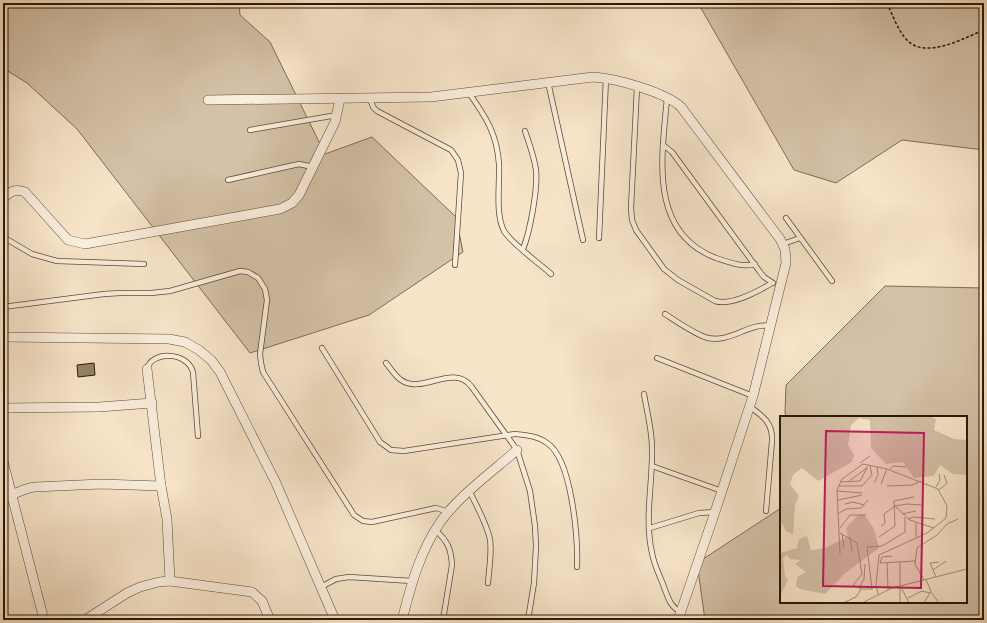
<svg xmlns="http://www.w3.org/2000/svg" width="987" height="623" font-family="Cardo,serif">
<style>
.green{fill:#d4c1a7;stroke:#7f6d54}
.building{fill:#958369;stroke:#2a1902}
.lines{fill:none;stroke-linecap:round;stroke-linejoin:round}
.service-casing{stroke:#5d4c34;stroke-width:6}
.minor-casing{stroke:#5d4c34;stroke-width:10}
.path{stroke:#2a1902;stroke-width:1.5;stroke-dasharray:3 2;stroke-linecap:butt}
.service{stroke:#faeddc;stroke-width:4.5}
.minor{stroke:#faeddc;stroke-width:9}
.inset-road{fill:none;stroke:#a59379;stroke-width:1}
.view{fill:#c2185b;fill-opacity:0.15;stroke:#c2185b;stroke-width:2}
.inset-edge{fill:none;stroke:#2a1902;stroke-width:2}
</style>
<rect width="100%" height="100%" fill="#f7e4c9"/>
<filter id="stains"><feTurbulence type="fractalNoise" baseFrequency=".005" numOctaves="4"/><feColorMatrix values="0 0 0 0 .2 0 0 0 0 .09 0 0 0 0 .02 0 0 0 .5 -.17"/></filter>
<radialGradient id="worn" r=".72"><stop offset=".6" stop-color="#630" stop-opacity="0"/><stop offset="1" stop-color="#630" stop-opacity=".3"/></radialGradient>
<g class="green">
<polygon points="3,3 239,3 240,15 270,42 325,154 372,137 456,217 463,252 369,315 250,353 77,129 27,83 3,68"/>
<polygon points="698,3 984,3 984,150 902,140 836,183 794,170"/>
<polygon points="885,286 984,288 984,620 705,620 697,563 781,508 781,602 966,602 966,417 786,417 785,412 786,385"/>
</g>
<polygon class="building" points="94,363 95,375 78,377 77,365"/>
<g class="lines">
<g class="service-casing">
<g id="service">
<polyline points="548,82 583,240"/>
<path d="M637,87L631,208L632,220L636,230L664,269L678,280L715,301C732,306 757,292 772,283"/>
<path d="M469,93C486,117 497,134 499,164C500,184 495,214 504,231C512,244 539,263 551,274"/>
<polyline points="370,98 373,107 377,111 451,150 458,160 461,173 455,265"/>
<path d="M667,98C662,156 648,232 716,258C728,262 743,268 755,264"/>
<polyline points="250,130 337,115"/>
<polyline points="663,145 672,152 760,272 764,277 773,283"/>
<polyline points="228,180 299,164 313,167"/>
<polyline points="786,218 832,281"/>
<polyline points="3,237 32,254 57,261 144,264"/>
<polyline points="599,238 606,78"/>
<polyline points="783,244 800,238"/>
<path d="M523,249C530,232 538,188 536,170C534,156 529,143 525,131"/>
<polyline points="3,307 104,294 120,293 151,293 170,291 240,271 248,272 258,278 265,289 267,300 260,354 261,363 263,372 354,515 363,521 372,522 436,508 449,512"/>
<path d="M665,314C676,321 696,335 708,338C731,343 749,322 771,326"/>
<path d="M322,348L380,442L391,450L404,451L515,434C525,435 538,436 547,443C572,459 578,538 577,567"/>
<polyline points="657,358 753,396"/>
<path d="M386,363C391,369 395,376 401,380C422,395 453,363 471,386L517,450L530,491L535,526L536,546L534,583L528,620"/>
<path d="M147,369C151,351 187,351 193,372L198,436"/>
<path d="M644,394C647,412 652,430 652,448C653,483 644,518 652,553C654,565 660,576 664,587C668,597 670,607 681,612"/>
<path d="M749,406C763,416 773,423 772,441L766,511"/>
<polyline points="652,466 722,491"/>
<path d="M470,492C477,507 486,522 490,539C492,553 489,569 488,583"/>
<polyline points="650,528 699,513 715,512"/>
<path d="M435,530C448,541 451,549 452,565L443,620"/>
<polyline points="321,587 336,579 349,577 412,581"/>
</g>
</g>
<g class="minor-casing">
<g id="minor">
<path d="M208,100L431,97L593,77C615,78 665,92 681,107L780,239L785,249L786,263L753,396L715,512L678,620"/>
<path d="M3,199C9,192 15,188 25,192L68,240L85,244L280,209L292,203L299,195L335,122L340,99"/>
<polyline points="3,337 169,339 185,342 199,350 211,360 220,372 276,483 335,620"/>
<polyline points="147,369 161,486 167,519 170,581"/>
<polyline points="3,408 99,407 152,403"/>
<polyline points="3,461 44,620"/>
<path d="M3,498C14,495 23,488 35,487L101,484L161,486"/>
<polyline points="85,620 127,593 140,587 159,582 170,581 252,592 262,601 270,620"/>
<path d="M402,620C411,585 420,551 441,521C460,495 493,471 517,450"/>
</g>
</g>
<path class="path" d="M887,3C892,14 899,33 908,41C927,59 964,38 984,30"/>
<use href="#service" class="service"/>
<use href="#minor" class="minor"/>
</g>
<g transform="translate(780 416)">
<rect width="187" height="187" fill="#f7e4c9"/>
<path d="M0,0H149L156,3L154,14L174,23L187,24V59L173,58L160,49L154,60L134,62L123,46L106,48L91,32L90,4L79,2L71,9L68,29L74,39L72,46L38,65L22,52L13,59L10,68L19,80L15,89L13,118L6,115L0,104ZM84,98L94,113L99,132L64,158L45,178L20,173L16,170L17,161L26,156L15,148L21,144L10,143L7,139L3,142L5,161L8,163L0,181V137L17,132L19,123L27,120L31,134L46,132L68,120L66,112L78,99Z" fill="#d4c1a7"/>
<path class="inset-road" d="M80,47L90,40M109,54L113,50L126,51M60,66L80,65L87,52M68,66L88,51M94,67L98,59L97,50M101,68L107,53M59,70H82L92,59L90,50M107,70L132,69L141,65M156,71L160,64L159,58M159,74L167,67L164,59M57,75L82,77M58,84L82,79M65,88L73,86L84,89M115,90L130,104L154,112M59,97L66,93L81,92L88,84M122,98L136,95M128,103L133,101L155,103M136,107V121M101,110L105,107L104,98L115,90L127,88L142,89M60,112L70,99H86M60,117L77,127L82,158L73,169L81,173H93M62,118L64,131M70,121L72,135M99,121L115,110L114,85L134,81M60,138L57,74L62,63L83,48L107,53L158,73L167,90L166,102L147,117L99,139L96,169L98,178M112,140L102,141L100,147L135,145M107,147L108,173M153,154L166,145M156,161L150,147L159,146M144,164L135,148L137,132L157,119L167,108L178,103M79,172L84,163L85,148M92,173L87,131L102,130L125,116V101M122,173L129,187M151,176L159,187M128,182L142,175L150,177M63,187L76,181L81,173M82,187L112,172L187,153M120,187V146M144,187L151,175L146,164"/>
<path class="view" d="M46,15L144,17L141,172L43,170Z"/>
<rect width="187" height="187" class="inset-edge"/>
</g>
<rect width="987" height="623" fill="none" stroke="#f7e4c9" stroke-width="16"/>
<rect x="4" y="4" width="979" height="615" fill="none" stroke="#2a1902" stroke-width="2"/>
<rect x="8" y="8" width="971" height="607" fill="none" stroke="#2a1902"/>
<rect width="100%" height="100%" filter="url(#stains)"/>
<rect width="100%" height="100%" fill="url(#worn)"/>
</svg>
